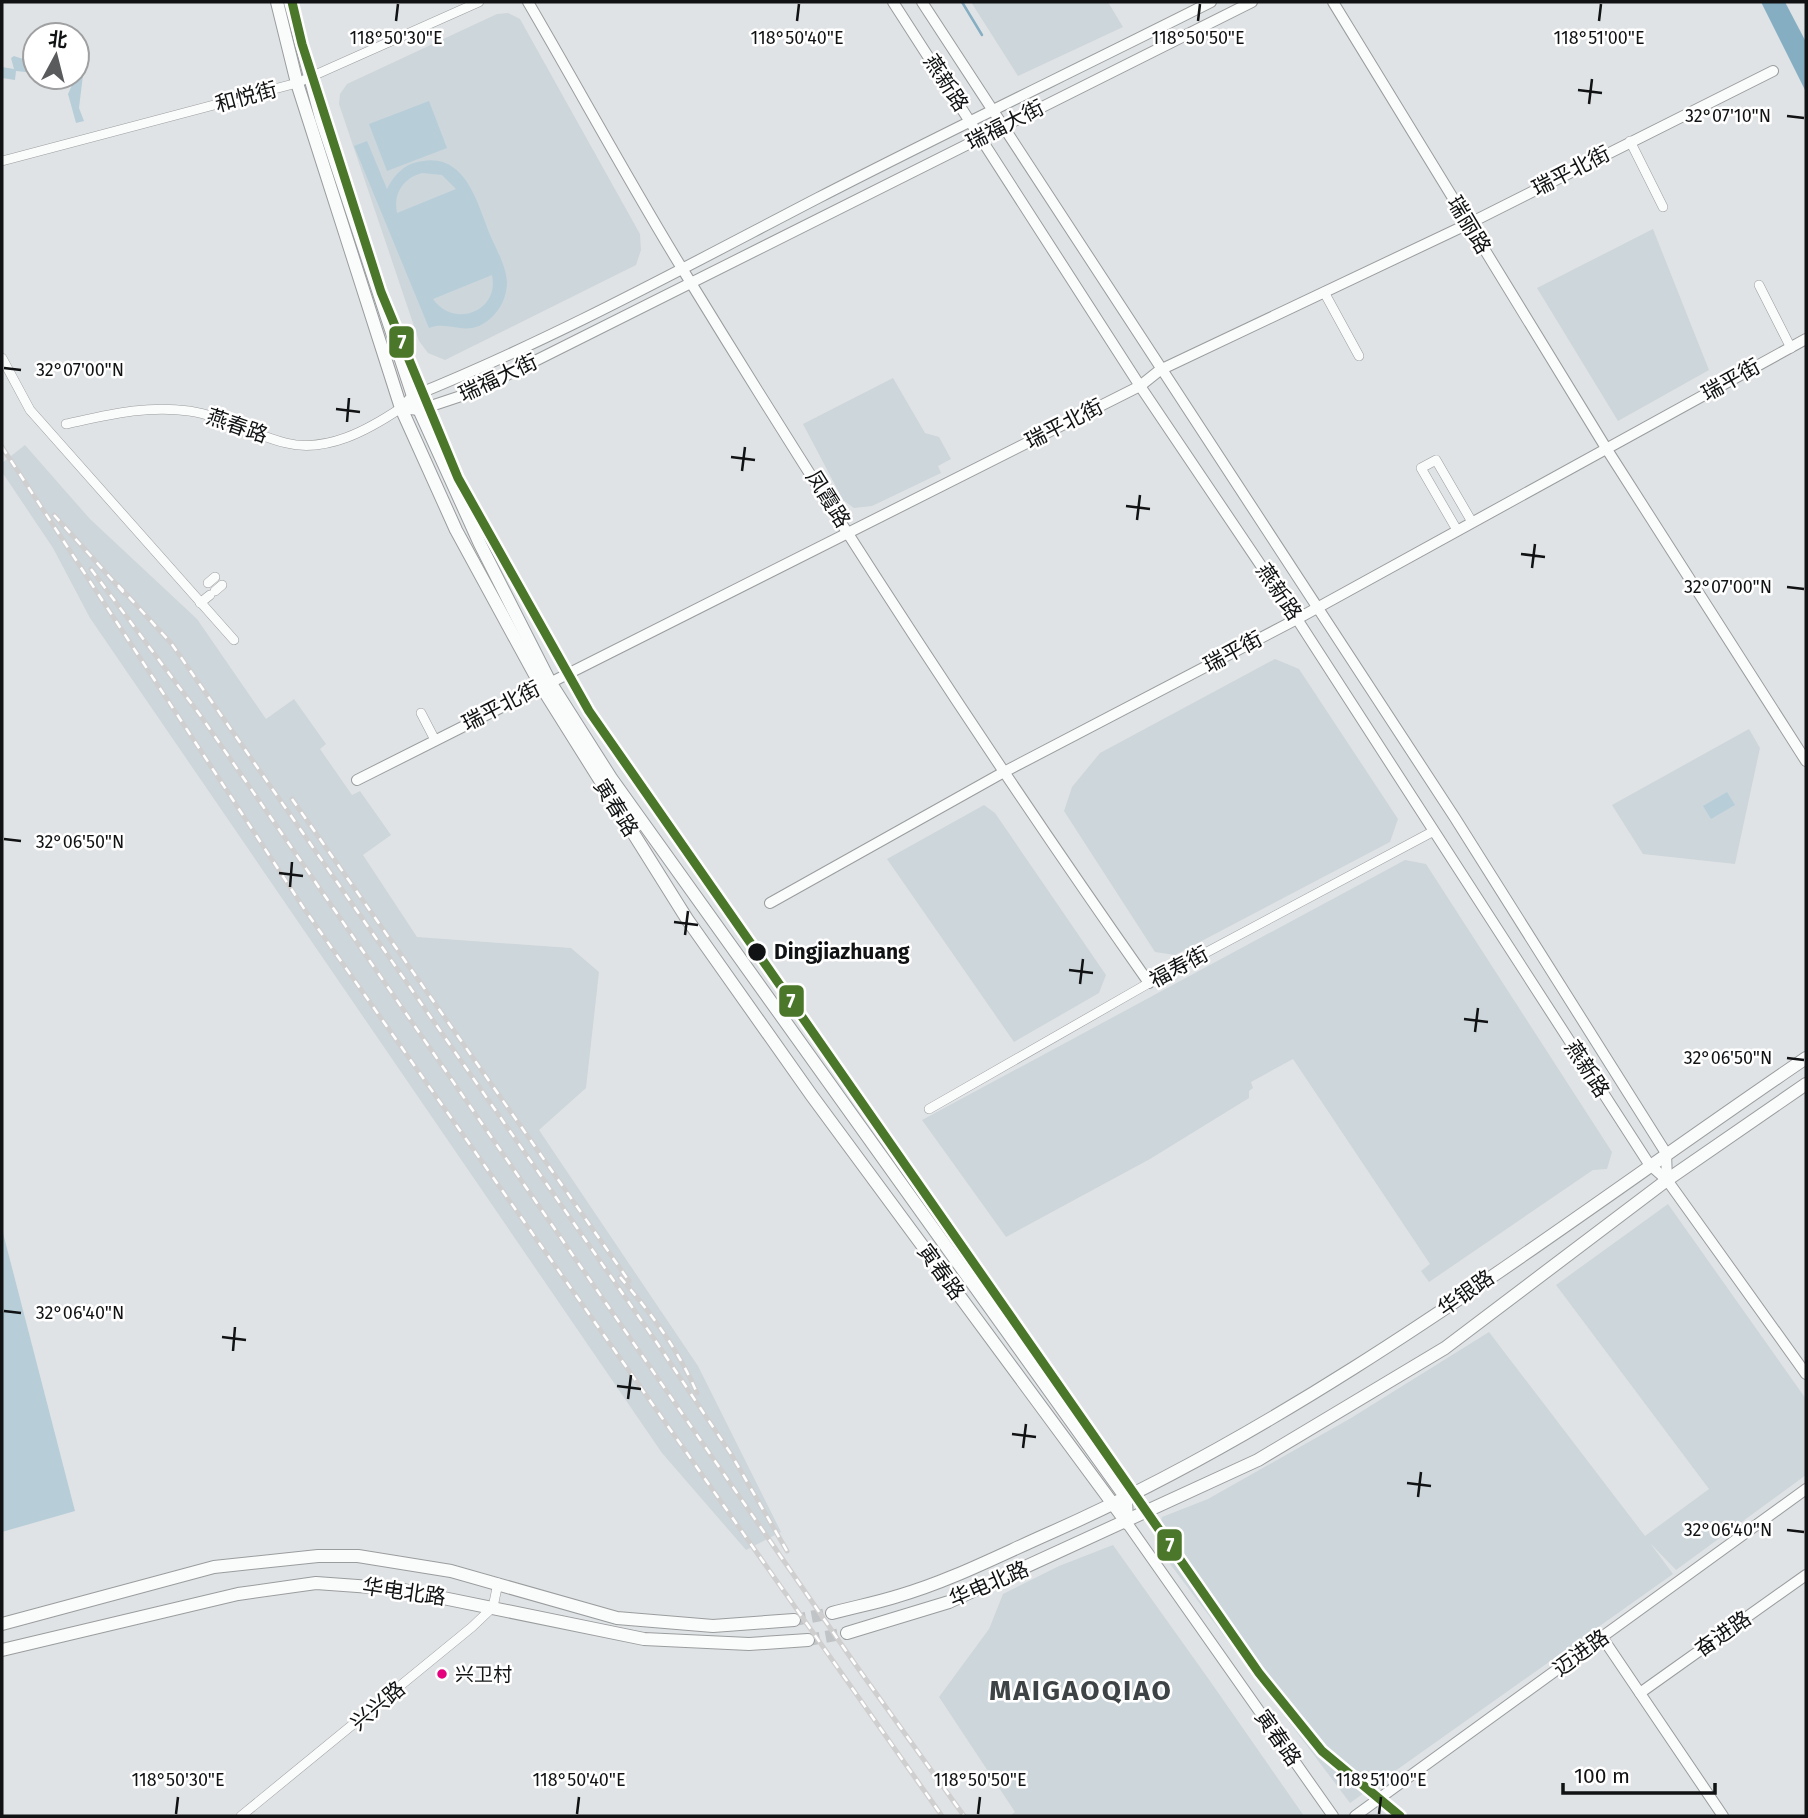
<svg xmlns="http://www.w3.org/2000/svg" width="1808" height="1818" font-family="'Fira Sans','Noto Sans SC',sans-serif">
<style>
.built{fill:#cdd6db}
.green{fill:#b7ced9;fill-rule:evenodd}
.water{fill:#85aec2}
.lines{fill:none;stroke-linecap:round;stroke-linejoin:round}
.stream{stroke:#85aec2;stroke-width:2.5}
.secondary-tunnel{stroke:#c1c4c6;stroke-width:12;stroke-dasharray:12 6;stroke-linecap:butt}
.minor-casing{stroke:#9a9d9e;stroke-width:10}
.tertiary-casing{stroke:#9a9d9e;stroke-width:12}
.secondary-casing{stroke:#9a9d9e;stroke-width:14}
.minor{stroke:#fafbfb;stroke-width:9}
.tertiary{stroke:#fafbfb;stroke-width:10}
.secondary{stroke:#fafbfb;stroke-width:12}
.rail-casing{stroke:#cfcfd0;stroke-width:5}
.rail{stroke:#fff;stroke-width:2.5;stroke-dasharray:8;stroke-linecap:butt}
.metro-1-casing{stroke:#fff;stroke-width:14}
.metro-1{stroke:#4a7729;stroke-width:9}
.ticks{fill:none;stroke:#101213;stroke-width:2.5}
.stop-dot{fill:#101213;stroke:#fff;stroke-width:2.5}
.bus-dot{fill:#e5007d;stroke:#fff;stroke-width:2.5}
.labels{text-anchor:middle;stroke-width:5;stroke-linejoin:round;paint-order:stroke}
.bus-label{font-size:19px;fill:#101213;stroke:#fff;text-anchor:start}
.street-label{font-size:21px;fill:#101213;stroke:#fff}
.stop-label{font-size:21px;font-weight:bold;fill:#101213;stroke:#fff;text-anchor:start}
.district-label{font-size:28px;font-weight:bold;letter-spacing:2px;fill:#3e4346;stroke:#fff}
.ticks-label{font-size:18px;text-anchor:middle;fill:#101213;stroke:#fff;stroke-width:5;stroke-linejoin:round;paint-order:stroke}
.line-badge{stroke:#fff;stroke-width:2.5}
.badge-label{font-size:19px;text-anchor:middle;font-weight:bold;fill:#fff}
</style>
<rect width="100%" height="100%" fill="#e0e3e5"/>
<g class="built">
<polygon points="971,2 1108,2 1123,27 1018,76"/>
<polygon points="508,13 520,19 640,234 641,250 636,265 445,360 428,353 419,341 339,104 340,94 347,84 497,14"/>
<polygon points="1653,229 1709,370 1618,421 1537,288"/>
<polygon points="893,378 925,433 939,437 951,459 938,466 941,473 872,506 854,508 843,500 803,424"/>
<polygon points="25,445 90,519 197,619 266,719 294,699 326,744 320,749 352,795 360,791 391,835 363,855 417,937 571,948 599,972 586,1088 539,1130 698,1366 781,1532 746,1550 662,1453 90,618 53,548 2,472 2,463"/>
<polygon points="1275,659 1299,669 1398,819 1390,842 1175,955 1155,952 1064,811 1072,787 1100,753"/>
<polygon points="1749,729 1760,748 1735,864 1643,854 1612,805"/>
<polygon points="984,805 995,813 1106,975 1099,993 1014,1042 887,859"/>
<polygon points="1405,860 1426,864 1612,1152 1607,1169 1593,1170 1429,1282 1421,1271 1430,1264 1293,1059 1251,1082 1253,1088 1249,1091 1249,1098 1150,1159 1006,1237 922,1120"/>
<polygon points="1668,1204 1806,1399 1806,1475 1676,1570 1650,1543 1673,1574 1350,1803 1155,1544 1162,1517 1208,1499 1351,1418 1489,1332 1645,1536 1709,1489 1556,1285"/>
<polygon points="1113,1545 1210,1681 1304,1816 1010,1816 1015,1812 939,1697 989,1629 1003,1594 1059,1566"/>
</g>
<g class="green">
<polygon points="14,56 26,60 35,58 35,73 16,71 15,80 2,78 2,67 14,69 11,58"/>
<polygon points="77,74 83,75 79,108 84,121 76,123 68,94"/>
<polygon points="429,101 447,148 387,171 369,124"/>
<path d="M367,141L387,189C395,174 405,163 423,161C467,154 478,206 491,237C497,251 506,266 507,282C507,294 502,307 493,316C468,341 451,319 429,328L354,146ZM422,173L442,175L456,189L397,213C393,194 403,178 422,173ZM492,275C500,311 454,329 433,299Z"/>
<polygon points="1727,792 1735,805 1711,819 1703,806"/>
<polygon points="2,1229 75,1511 2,1532"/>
</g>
<polygon class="water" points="1761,2 1785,2 1806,42 1806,92"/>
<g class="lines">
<polyline class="stream" points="962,2 982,35"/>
<g class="secondary-tunnel">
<polyline points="794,1620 832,1613"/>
<polyline points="808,1640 847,1633"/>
</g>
<g class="minor-casing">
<g id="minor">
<polyline points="1630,141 1663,207"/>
<polyline points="2,161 297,83 479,2"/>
<polyline points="1759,285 1791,348"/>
<polyline points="1324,292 1359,356"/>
<polyline points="2,358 30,410 234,640"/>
<path d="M66,424C108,415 146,405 189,411C223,416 253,435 286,443C327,453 368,430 401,408"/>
<polyline points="1457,530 1421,468 1436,460 1472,522"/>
<polyline points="208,583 215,577"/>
<polyline points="215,591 222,585"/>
<polyline points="200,603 210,595"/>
<polyline points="421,713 435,740"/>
<polyline points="929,1109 1149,983 1432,832"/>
<polyline points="241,1816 472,1627 493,1607 498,1583"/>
</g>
</g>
<g class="tertiary-casing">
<g id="tertiary">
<path d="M528,2C580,91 629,182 683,270C831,512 986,751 1149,983"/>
<polyline points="893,2 1140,386 1297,619 1649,1164 1667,1180 1806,1374"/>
<polyline points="922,2 1455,818 1666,1153 1667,1180"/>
<polyline points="1333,2 1606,448 1806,761"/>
<path d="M408,401L413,396C552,340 685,267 818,198C948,131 1080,68 1211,2"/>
<polyline points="401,408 419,410 473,392 1252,2"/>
<polyline points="357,780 1140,386 1160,370 1468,224 1773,71"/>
<polyline points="770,903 1004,772 1297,619 1806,339"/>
<polyline points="1127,1523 1333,1816"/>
<polyline points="1602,1637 1723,1816"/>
<polyline points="1640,1693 1806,1575"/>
<polyline points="1355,1816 1806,1489"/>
</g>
</g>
<g class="secondary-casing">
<g id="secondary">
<polyline points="277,2 297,83 401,408 456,530 541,686 687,919 812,1096 1127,1523"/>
<polyline points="290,2 321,118 413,396 480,544 550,682 611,778 1126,1498 1127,1523"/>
<path d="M832,1613C854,1607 876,1603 898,1596C950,1581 1000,1555 1050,1533C1324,1412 1560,1225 1806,1058"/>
<polyline points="2,1624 214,1567 318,1556 358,1556 451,1571 617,1618 713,1626 794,1620"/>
<polyline points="847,1633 949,1602 1258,1460 1445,1348 1667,1180 1806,1084"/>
<polyline points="2,1650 238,1594 316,1583 399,1589 644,1639 749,1644 808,1640"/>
</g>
</g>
<use href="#minor" class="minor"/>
<use href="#tertiary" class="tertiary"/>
<use href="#secondary" class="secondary"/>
<g class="rail-casing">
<g id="rail">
<polyline points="2,447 305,910 942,1816"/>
<polyline points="54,515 124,593"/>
<polyline points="91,569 200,715 855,1664 964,1816"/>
<polyline points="118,585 171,643 657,1343 731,1454 787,1551"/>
<polyline points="292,799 629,1281"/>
<path d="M620,1277C651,1313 678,1349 697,1393"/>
</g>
</g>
<use href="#rail" class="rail"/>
<g class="metro-1-casing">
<polyline id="metro-1" points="292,2 302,44 381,292 458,478 589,711 1259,1673 1322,1751 1400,1816"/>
</g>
<use href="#metro-1" class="metro-1"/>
</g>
<path class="ticks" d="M396,21L398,4M797,21L799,4M1198,21L1200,4M1599,21L1601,4M1578,90L1602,93M1589,104L1592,79M1787,116L1804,118M4,368L21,370M336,409L360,412M347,422L349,398M731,457L755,460M742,471L745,447M1126,506L1150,509M1137,520L1140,495M1521,554L1545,557M1532,568L1535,544M1787,587L1804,589M4,839L21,841M279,873L303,876M290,887L292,862M674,922L698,925M685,935L688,911M1069,970L1093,973M1080,984L1083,959M1464,1019L1488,1022M1475,1032L1478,1008M1787,1058L1804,1060M4,1311L21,1313M222,1337L246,1340M233,1351L235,1327M617,1386L641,1389M628,1399L631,1375M1012,1434L1036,1437M1023,1448L1026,1424M1407,1483L1431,1486M1418,1497L1421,1472M1787,1530L1804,1532M176,1814L178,1797M577,1814L579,1797M978,1814L980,1797M1379,1814L1381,1797"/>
<circle class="stop-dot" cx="757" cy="952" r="10"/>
<circle class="bus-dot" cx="442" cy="1674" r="6"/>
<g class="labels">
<g class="bus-label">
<text x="455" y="1681">兴卫村</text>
</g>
<g class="street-label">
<text transform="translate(946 83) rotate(57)" y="7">燕新路</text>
<text transform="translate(246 97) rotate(-15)" y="7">和悦街</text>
<text transform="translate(1005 125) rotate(-27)" y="7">瑞福大街</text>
<text transform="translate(1571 171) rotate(-27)" y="7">瑞平北街</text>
<text transform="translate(1469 225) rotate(59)" y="7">瑞丽路</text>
<text transform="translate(498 378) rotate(-25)" y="7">瑞福大街</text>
<text transform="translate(1731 380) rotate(-29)" y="7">瑞平街</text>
<text transform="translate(1064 424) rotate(-27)" y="7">瑞平北街</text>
<text transform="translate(237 426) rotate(19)" y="7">燕春路</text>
<text transform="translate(828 499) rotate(58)" y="7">凤霞路</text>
<text transform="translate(1279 592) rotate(56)" y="7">燕新路</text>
<text transform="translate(1233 652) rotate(-28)" y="7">瑞平街</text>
<text transform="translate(501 706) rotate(-27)" y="7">瑞平北街</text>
<text transform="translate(616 808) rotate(58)" y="7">寅春路</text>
<text transform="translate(1179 967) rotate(-28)" y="7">福寿街</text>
<text transform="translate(1587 1069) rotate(57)" y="7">燕新路</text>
<text transform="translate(941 1272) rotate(54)" y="7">寅春路</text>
<text transform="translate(1466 1293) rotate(-35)" y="7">华银路</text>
<text transform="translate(989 1584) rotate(-23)" y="7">华电北路</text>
<text transform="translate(404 1592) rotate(8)" y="7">华电北路</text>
<text transform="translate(1723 1634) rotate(-35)" y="7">奋进路</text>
<text transform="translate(1581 1653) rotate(-36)" y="7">迈进路</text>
<text transform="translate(378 1706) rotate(-40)" y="7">兴兴路</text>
<text transform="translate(1278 1738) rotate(55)" y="7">寅春路</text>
</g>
<g class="stop-label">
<text x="774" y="959">Dingjiazhuang</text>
</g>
<g class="district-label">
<text x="1081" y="1700">MAIGAOQIAO</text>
</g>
</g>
<g class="ticks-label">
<text x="396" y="44">118°50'30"E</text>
<text x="797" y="44">118°50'40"E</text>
<text x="1198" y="44">118°50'50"E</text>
<text x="1599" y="44">118°51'00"E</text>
<text x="1728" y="122">32°07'10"N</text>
<text x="80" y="376">32°07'00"N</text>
<text x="1728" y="593">32°07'00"N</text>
<text x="80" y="848">32°06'50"N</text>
<text x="1728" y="1064">32°06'50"N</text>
<text x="80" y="1319">32°06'40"N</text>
<text x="1728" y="1536">32°06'40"N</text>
<text x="178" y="1786">118°50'30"E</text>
<text x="579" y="1786">118°50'40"E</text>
<text x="980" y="1786">118°50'50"E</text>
<text x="1381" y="1786">118°51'00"E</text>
</g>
<g class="line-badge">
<rect x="388" y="325" width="27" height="34" rx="7" fill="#4a7729"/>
<rect x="778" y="984" width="27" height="34" rx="7" fill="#4a7729"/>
<rect x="1156" y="1528" width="27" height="34" rx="7" fill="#4a7729"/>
</g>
<g class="badge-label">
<text x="402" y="349">7</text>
<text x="791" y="1008">7</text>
<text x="1170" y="1552">7</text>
</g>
<rect width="1808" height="1818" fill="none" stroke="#101213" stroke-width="7"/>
<g transform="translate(56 56) rotate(7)"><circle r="33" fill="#ffffff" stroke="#9fa0a1" stroke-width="2"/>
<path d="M0-5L12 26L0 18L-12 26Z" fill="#595b5c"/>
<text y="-10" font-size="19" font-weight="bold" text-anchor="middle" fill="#101213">北</text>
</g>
<path d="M1563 1783v10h152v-10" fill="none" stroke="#101213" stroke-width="3.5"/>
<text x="1574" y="1783" font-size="21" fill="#101213" stroke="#ffffff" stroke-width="5" paint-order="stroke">100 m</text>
</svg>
